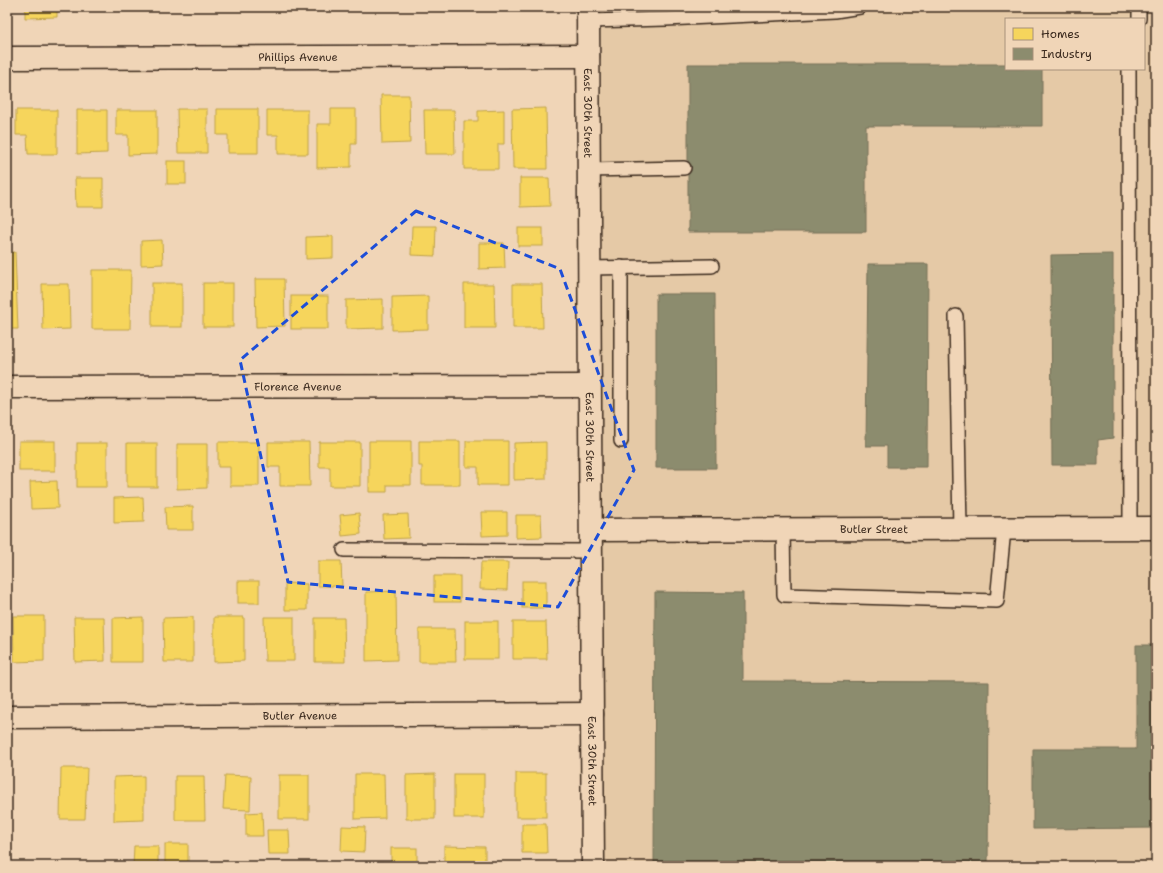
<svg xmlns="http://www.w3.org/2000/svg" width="1163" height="873" font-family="'Shantell Sans',sans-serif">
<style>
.built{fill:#e5c9a6;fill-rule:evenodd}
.homes{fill:#f6d55c;stroke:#bea249}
.industry{fill:#8c8c6e;stroke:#746f56}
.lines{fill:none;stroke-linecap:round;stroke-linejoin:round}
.service-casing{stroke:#3b2a1e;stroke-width:16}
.minor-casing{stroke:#3b2a1e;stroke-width:25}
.service{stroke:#f0d5b7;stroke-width:13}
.minor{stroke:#f0d5b7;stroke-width:22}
.marked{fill:none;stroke:#1d4ed8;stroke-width:3;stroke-dasharray:8 5;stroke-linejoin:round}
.labels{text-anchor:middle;stroke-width:4;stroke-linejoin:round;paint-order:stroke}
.street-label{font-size:11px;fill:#3b2a1e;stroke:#f0d5b7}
</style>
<rect width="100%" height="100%" fill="#f0d5b7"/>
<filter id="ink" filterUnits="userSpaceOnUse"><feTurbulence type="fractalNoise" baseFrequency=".025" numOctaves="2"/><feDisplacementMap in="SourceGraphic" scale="8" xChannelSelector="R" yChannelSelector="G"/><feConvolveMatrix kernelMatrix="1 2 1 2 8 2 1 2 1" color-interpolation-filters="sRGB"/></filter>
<g filter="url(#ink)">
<path class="built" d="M586,7H1156V866H588ZM1006,19H1144V69H1006Z"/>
<g class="homes">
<polygon points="25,7 57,7 57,17 25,18"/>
<polygon points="381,95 409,95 410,143 382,144"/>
<polygon points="546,108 547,169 513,169 512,109"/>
<polygon points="177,109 207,109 207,153 178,153"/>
<polygon points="217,109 258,109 258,153 228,153 228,135 217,135"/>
<polygon points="331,109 356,109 356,144 351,144 351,167 317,168 317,124 331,124"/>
<polygon points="16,110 57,110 57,154 28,154 27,135 16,135"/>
<polygon points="77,110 107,110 107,153 77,154"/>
<polygon points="116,110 157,110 157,154 128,155 128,135 116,135"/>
<polygon points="267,110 308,110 308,154 278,154 278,135 267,135"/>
<polygon points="424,110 454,110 455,154 425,154"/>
<polygon points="504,110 504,144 498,144 498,169 464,169 464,121 478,121 478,111"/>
<rect x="167" y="161" width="19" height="23"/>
<polygon points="75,178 103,178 103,207 76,207"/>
<polygon points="520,178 549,178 550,206 520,207"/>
<polygon points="412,226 436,226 435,256 411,255"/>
<rect x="518" y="228" width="25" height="18"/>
<polygon points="333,236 333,258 306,259 306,237"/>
<polygon points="162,240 163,264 141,265 141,241"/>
<polygon points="479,243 504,243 505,268 479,269"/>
<polygon points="15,252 18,329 7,329 7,253"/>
<polygon points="92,270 131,270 130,329 92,329"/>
<polygon points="255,279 284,279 285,326 256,327"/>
<rect x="152" y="283" width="30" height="44"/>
<rect x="203" y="283" width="30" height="44"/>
<polygon points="42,284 69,284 70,329 43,330"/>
<polygon points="464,284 494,284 495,328 464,328"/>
<polygon points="513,284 542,284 543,328 513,328"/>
<rect x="291" y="296" width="37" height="33"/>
<polygon points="428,296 428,329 392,330 392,297"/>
<polygon points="383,299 383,328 346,329 346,300"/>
<rect x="19" y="441" width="36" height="30"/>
<polygon points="369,441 411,441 411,485 387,485 387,492 369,492"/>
<polygon points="419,441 460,441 460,485 422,485 422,466 419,466"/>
<polygon points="466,441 508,441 508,485 478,485 478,467 466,467"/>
<polygon points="218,442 259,442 259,486 230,486 230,467 218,467"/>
<polygon points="268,442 309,442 310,486 280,486 280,467 268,467"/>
<polygon points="319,442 360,442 360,486 330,486 330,467 319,467"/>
<polygon points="546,442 546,479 514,480 514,443"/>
<rect x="77" y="443" width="30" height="44"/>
<rect x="127" y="443" width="30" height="44"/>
<polygon points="177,444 207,444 207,488 177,489"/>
<polygon points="57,481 58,508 31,509 30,482"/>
<polygon points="143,497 144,522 114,523 114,498"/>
<polygon points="193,506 193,530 166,530 165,507"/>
<polygon points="481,512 507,512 507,535 482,536"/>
<polygon points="359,513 361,534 342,536 340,515"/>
<polygon points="408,514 409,538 384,539 383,515"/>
<polygon points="516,515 541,515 542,537 516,538"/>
<polygon points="318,561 341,561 342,586 318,586"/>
<polygon points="481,562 508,562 507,590 480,589"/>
<rect x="434" y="576" width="26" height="26"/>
<rect x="238" y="581" width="21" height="22"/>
<rect x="522" y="581" width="24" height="27"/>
<polygon points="285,583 307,584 307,610 285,610"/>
<polygon points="396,591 397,660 366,661 366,592"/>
<polygon points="13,616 44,616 44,661 14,662"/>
<polygon points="74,617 104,617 105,661 75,662"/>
<polygon points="143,617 143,662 113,662 113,618"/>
<polygon points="193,617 193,662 164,662 163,618"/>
<polygon points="214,617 244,617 244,661 214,662"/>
<polygon points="264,617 294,617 294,661 265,661"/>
<polygon points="315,618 344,618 345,662 315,662"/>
<rect x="465" y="621" width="33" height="38"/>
<polygon points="513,622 546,622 547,659 513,659"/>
<polygon points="419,629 455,629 456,662 419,662"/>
<polygon points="61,768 87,768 85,819 60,819"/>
<rect x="516" y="773" width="30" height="44"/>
<polygon points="355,774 384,774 385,818 355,819"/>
<polygon points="435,774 435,819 406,819 406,775"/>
<rect x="454" y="774" width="30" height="44"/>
<polygon points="225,775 251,776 250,810 223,809"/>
<rect x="279" y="775" width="30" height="44"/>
<polygon points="144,776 144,820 114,821 114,777"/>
<polygon points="175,776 204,776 205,820 175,820"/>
<polygon points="262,812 263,836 246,836 246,813"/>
<polygon points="522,824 546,824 547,853 522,853"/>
<polygon points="342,826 365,827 364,852 341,851"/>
<polygon points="267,830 289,830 290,854 268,854"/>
<rect x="165" y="844" width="23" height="22"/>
<polygon points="134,846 158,846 158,866 133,866"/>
<polygon points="444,846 485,847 485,866 444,866"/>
<rect x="391" y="848" width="26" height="18"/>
</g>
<g class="industry">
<polygon points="688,64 1006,64 1006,69 1042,69 1042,126 866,126 866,232 688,232"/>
<polygon points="1113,254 1113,438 1098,440 1098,465 1052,465 1051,255"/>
<polygon points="868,264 928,264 927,467 887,467 887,446 866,446"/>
<polygon points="656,294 715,294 716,468 656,468"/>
<polygon points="655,592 743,593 743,681 989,682 988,866 654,866"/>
<polygon points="1136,645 1156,645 1156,828 1033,829 1033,749 1136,749"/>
</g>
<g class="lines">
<g class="service-casing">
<g id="service">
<polyline points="1139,7 1139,19"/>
<polyline points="588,21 666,19 835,11 860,7"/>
<polyline points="1129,69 1130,528"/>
<polyline points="588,170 684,168"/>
<polyline points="621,267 621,441"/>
<polyline points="589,268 712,266"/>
<polyline points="956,316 960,529"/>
<polyline points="783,529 784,595 997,601 1004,529"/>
<polyline points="344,550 592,551"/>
</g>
</g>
<g class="minor-casing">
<g id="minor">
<path id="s1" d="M588,7C588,293 592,580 593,866"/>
<path id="s2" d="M7,58L588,56"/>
<path id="s3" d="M7,387L589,386"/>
<path id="s4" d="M592,530L1156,528"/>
<path id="s5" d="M7,717L592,714"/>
</g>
</g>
<use href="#service" class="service"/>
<use href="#minor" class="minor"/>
</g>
</g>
<path class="marked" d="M416,211L560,269L634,470L558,607L288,582L240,360Z"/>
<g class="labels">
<g class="street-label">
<text dy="4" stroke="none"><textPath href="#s2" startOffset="291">Phillips Avenue</textPath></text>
<text dy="4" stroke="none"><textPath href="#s1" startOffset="106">East 30th Street</textPath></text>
<text dy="4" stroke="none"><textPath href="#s3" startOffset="291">Florence Avenue</textPath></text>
<text dy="4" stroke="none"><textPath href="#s1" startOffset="430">East 30th Street</textPath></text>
<text dy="4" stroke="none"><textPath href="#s4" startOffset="282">Butler Street</textPath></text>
<text dy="4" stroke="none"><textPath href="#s5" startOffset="293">Butler Avenue</textPath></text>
<text dy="4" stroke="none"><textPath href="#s1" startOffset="754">East 30th Street</textPath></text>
</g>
</g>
<rect width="1163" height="873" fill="none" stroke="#f0d5b7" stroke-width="24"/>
<rect x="12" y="12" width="1139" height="849" fill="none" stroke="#3b2a1e" stroke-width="1.5" filter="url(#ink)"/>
<rect x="1005" y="18" width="140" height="52" fill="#f0d5b7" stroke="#a8917a"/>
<rect x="1013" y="28" width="20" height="12" fill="#f6d55c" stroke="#a8917a"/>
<text x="1041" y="38" font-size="12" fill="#3b2a1e">Homes</text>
<rect x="1013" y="48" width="20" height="12" fill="#8c8c6e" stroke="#a8917a"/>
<text x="1041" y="58" font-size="12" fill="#3b2a1e">Industry</text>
</svg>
